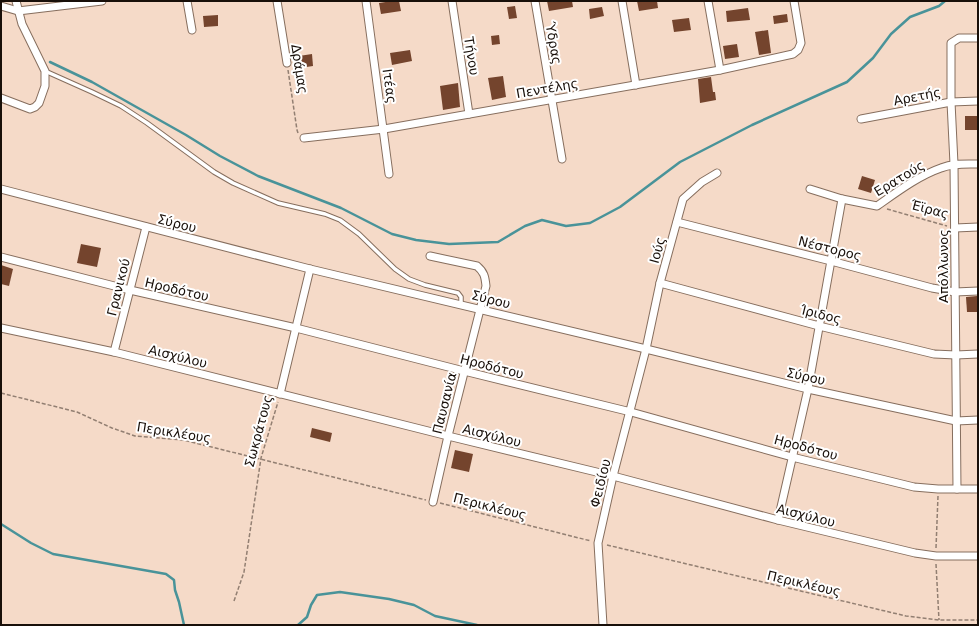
<svg xmlns="http://www.w3.org/2000/svg" width="979" height="626" font-family="'DejaVu Sans',sans-serif">
<style>
.lines{fill:none;stroke-linecap:round;stroke-linejoin:round}
.stream{stroke:#499399;stroke-width:2.5}
.building{fill:#74442d}
.service-casing{stroke:#866e5e;stroke-width:5.5}
.minor-casing{stroke:#866e5e;stroke-width:9}
.path{stroke:#927f72;stroke-width:1.5;stroke-dasharray:4 2;stroke-linecap:butt}
.service{stroke:#fff;stroke-width:3.5}
.minor{stroke:#fff;stroke-width:7}
.labels{text-anchor:middle;stroke-width:4;stroke-linejoin:round;paint-order:stroke}
.street-label{font-size:13px;fill:#180f09;stroke:#fff}
</style>
<rect width="100%" height="100%" fill="#f5dac8"/>
<g class="lines">
<g class="stream">
<polyline points="50,62 92,82 186,135 220,156 258,176 341,208 392,234 416,240 449,244 498,242 525,226 542,220 566,226 590,223 620,207 680,162 752,125 847,82 873,58 891,34 910,17 939,6 945,1"/>
<polyline points="1,524 31,543 53,554 166,574 174,580 175,590 179,602 184,625"/>
<polyline points="298,625 307,617 311,605 317,595 340,592 389,599 414,605 435,616 477,625"/>
</g>
</g>
<g class="building">
<polygon points="392,1 399,1 401,11 381,14 379,3"/>
<polygon points="547,1 572,1 573,7 549,11"/>
<polygon points="637,1 657,1 658,8 639,11"/>
<polygon points="515,6 517,18 509,19 507,7"/>
<polygon points="602,7 604,16 590,19 589,9"/>
<polygon points="748,8 750,20 727,22 726,11"/>
<polygon points="787,14 788,22 774,24 773,16"/>
<polygon points="218,15 218,26 204,27 203,16"/>
<polygon points="689,18 691,30 674,32 672,20"/>
<polygon points="768,30 771,53 759,55 755,32"/>
<polygon points="499,35 500,44 492,45 491,36"/>
<polygon points="737,44 739,57 725,59 723,46"/>
<polygon points="410,50 412,61 392,65 390,53"/>
<polygon points="312,54 313,66 300,68 299,56"/>
<polygon points="503,76 506,97 492,100 488,78"/>
<polygon points="711,77 713,92 715,92 716,100 700,103 698,79"/>
<polygon points="458,83 460,107 443,110 440,86"/>
<rect x="965" y="116" width="13" height="14"/>
<polygon points="862,176 875,180 871,193 858,189"/>
<polygon points="81,244 101,248 97,267 77,263"/>
<polygon points="1,265 13,269 9,286 1,284"/>
<polygon points="977,296 978,312 967,312 966,297"/>
<polygon points="312,428 332,433 330,442 310,437"/>
<polygon points="455,450 473,454 469,472 451,468"/>
</g>
<g class="lines">
<g class="service-casing">
<polyline id="service" points="45,71 92,92 121,106 147,123 214,172 233,183 278,203 325,214 340,220 359,234 395,269 409,279 425,285 458,293 461,297 461,304"/>
</g>
<g class="minor-casing">
<g id="minor">
<polyline points="187,1 192,30"/>
<polyline points="277,1 287,63"/>
<polyline points="366,1 389,174"/>
<polyline points="452,1 469,114"/>
<polyline points="535,1 562,159"/>
<polyline points="622,1 636,85"/>
<polyline points="708,1 720,70"/>
<polyline points="1,6 18,11 102,1"/>
<polyline points="1,98 30,109 35,107 39,103 45,86 45,71 22,24 16,1"/>
<polyline points="861,119 951,102 978,101"/>
<polyline points="304,138 384,129 720,70 793,54 798,50 801,43 794,1"/>
<polyline points="1,189 310,269 646,349 808,389 956,421 978,420"/>
<path d="M810,189L842,199L877,206C897,192 918,176 941,168C953,163 966,164 978,164"/>
<polyline points="677,222 831,261 932,288 955,292 978,291"/>
<polyline points="955,228 978,227"/>
<path d="M430,256L477,266C484,272 485,276 486,286L448,436L433,502"/>
<polyline points="1,257 130,290 296,328 464,371 631,412 792,457 914,487 938,489 978,489"/>
<polyline points="660,283 819,326 934,354 956,355 978,354"/>
<polyline points="1,328 114,352 448,436 613,476 778,520 915,553 936,556 978,556"/>
<polyline points="114,352 146,227"/>
<polyline points="280,394 310,269"/>
<polyline points="957,489 954,164 951,102 951,43 959,38 978,38"/>
<polyline points="778,520 808,389 842,199"/>
<polyline points="603,625 598,543 613,476 646,349 660,283 683,199 702,182 717,173"/>
</g>
</g>
<g class="path">
<polyline points="288,70 297,130 298,133"/>
<polyline points="887,209 947,226"/>
<polyline points="1,393 77,412 112,428 135,436 183,440 426,500"/>
<polyline points="440,503 591,541"/>
<polyline points="607,545 906,616 939,620 978,620"/>
<polyline points="936,548 938,496"/>
<polyline points="936,564 939,620"/>
<polyline points="234,601 244,572 261,458 278,402"/>
</g>
<use href="#service" class="service"/>
<use href="#minor" class="minor"/>
</g>
<g class="labels">
<g class="street-label">
<text transform="translate(554 43) rotate(80)" y="5">Ύδρας</text>
<text transform="translate(472 56) rotate(81)" y="5">Τήνου</text>
<text transform="translate(300 69) rotate(81)" y="5">Δράμας</text>
<text transform="translate(390 86) rotate(82)" y="5">Ιτέας</text>
<text transform="translate(547 88) rotate(-10)" y="5">Πεντέλης</text>
<text transform="translate(917 96) rotate(-11)" y="5">Αρετής</text>
<text transform="translate(899 178) rotate(-31)" y="5">Ερατούς</text>
<text transform="translate(930 209) rotate(15)" y="5">Έϊρας</text>
<text transform="translate(177 223) rotate(14)" y="5">Σύρου</text>
<text transform="translate(830 248) rotate(14)" y="5">Νέστορος</text>
<text transform="translate(657 250) rotate(-75)" y="5">Ιούς</text>
<text transform="translate(943 266) rotate(-90)" y="5">Απόλλωνος</text>
<text transform="translate(118 287) rotate(-76)" y="5">Γρανικού</text>
<text transform="translate(177 289) rotate(13)" y="5">Ηροδότου</text>
<text transform="translate(491 299) rotate(14)" y="5">Σύρου</text>
<text transform="translate(821 314) rotate(14)" y="5">Ίριδος</text>
<text transform="translate(178 356) rotate(14)" y="5">Αισχύλου</text>
<text transform="translate(492 366) rotate(14)" y="5">Ηροδότου</text>
<text transform="translate(806 376) rotate(13)" y="5">Σύρου</text>
<text transform="translate(444 403) rotate(-76)" y="5">Παυσανία</text>
<text transform="translate(258 431) rotate(-75)" y="5">Σωκράτους</text>
<text transform="translate(174 432) rotate(9)" y="5">Περικλέους</text>
<text transform="translate(492 435) rotate(14)" y="5">Αισχύλου</text>
<text transform="translate(806 447) rotate(15)" y="5">Ηροδότου</text>
<text transform="translate(600 483) rotate(-76)" y="5">Φειδίου</text>
<text transform="translate(490 506) rotate(14)" y="5">Περικλέους</text>
<text transform="translate(806 515) rotate(14)" y="5">Αισχύλου</text>
<text transform="translate(804 583) rotate(13)" y="5">Περικλέους</text>
</g>
</g>
<rect width="979" height="626" fill="none" stroke="#180f09" stroke-width="4"/>
</svg>
